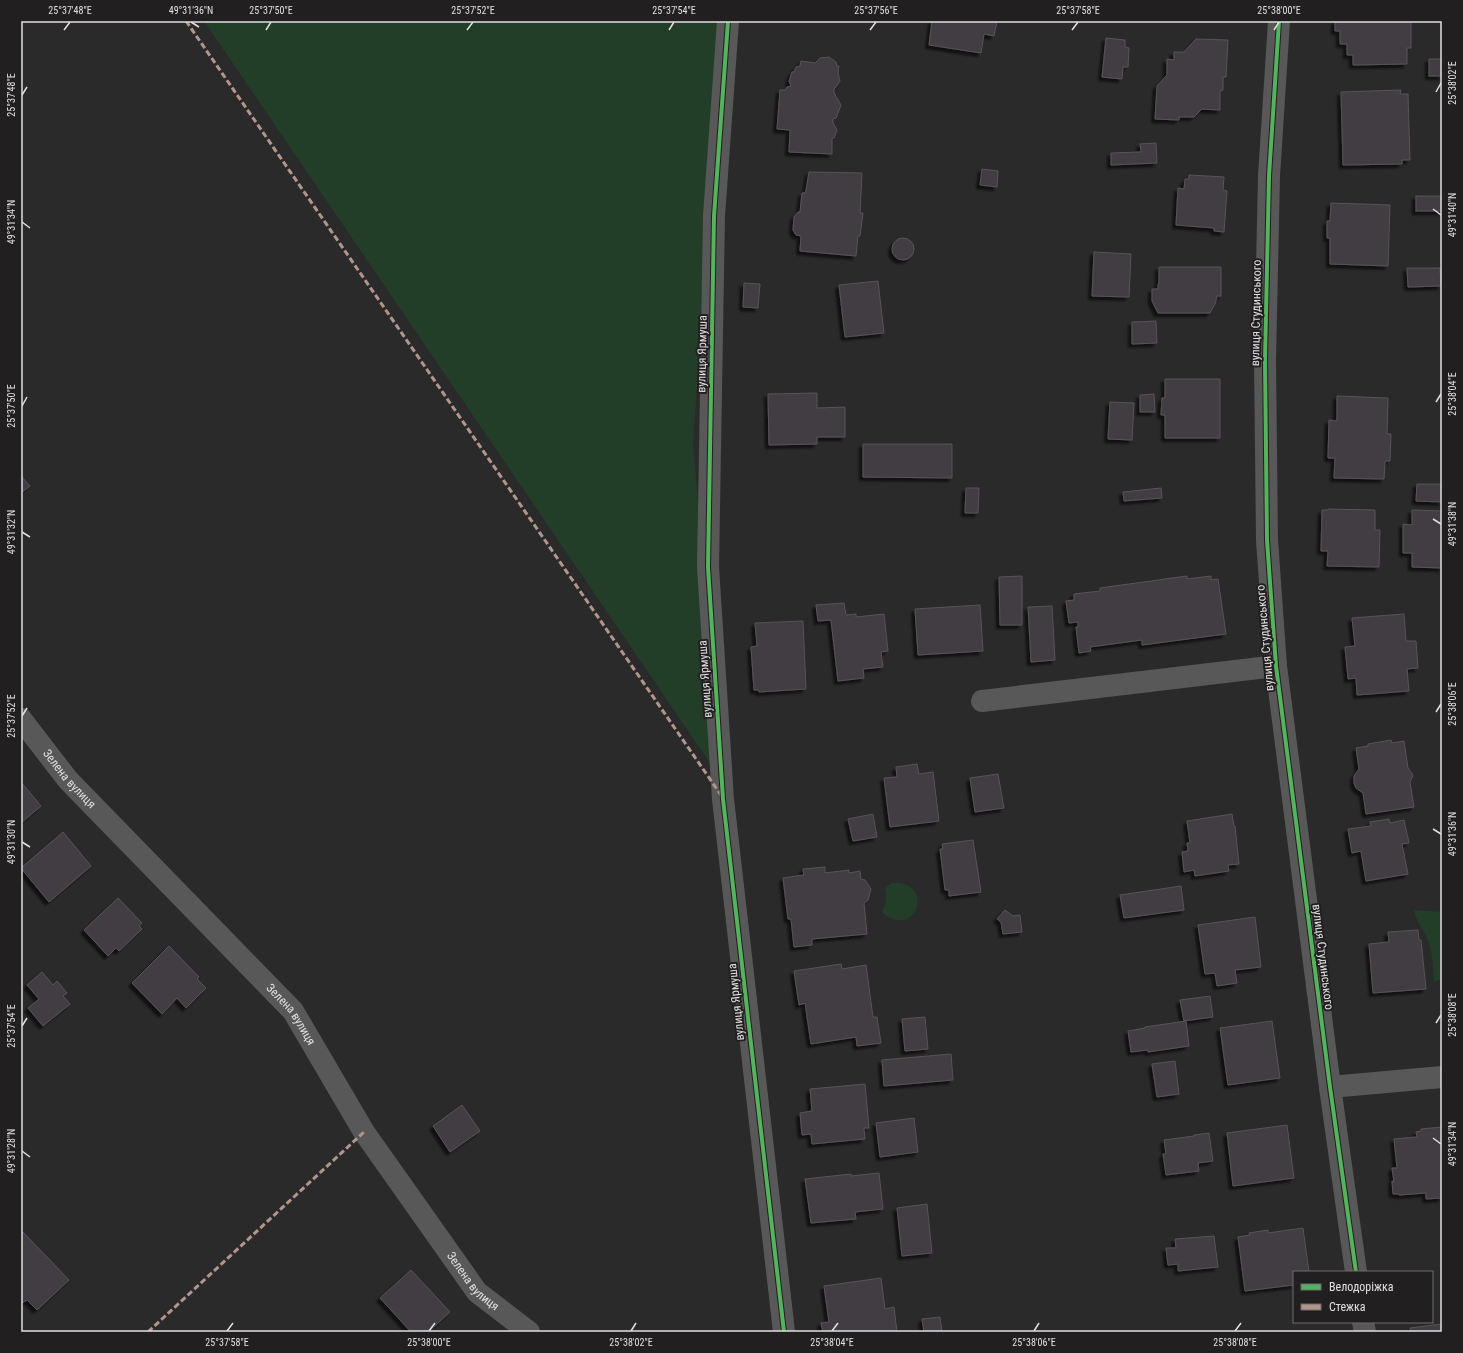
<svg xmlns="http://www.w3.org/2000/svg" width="1463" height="1353" font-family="'Roboto Condensed',sans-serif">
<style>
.green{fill:#223e28}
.building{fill:#433d42;stroke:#565455;filter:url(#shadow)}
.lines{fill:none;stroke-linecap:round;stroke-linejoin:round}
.minor{stroke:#585858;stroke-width:22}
.quiet{stroke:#b2968c;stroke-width:3;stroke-dasharray:6 3;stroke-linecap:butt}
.cycleway-casing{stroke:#221f21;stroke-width:6}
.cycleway{stroke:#56b35d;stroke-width:4}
.ticks{fill:none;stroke:#e1dfe1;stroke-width:1.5}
.labels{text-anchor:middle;stroke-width:4;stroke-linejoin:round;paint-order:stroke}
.street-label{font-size:12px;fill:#e1dfe1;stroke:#221f21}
.neatline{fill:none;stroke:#e1dfe1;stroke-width:1.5}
.ticks-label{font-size:10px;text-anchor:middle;fill:#e1dfe1}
</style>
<defs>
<filter id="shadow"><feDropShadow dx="-3.5" dy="3.5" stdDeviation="1" flood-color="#0009"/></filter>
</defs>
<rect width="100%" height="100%" fill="#2b2a2b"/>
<g class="green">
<polygon points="204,21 722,21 693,444 720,756 710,763"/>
<path d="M892,883C937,880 916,942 882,912C886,904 887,897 885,888Z"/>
<path d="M1414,910L1442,912V979L1434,982C1433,967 1433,952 1427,938C1423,928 1417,923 1414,910Z"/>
</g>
<g class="building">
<polygon points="932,21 997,21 994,36 984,34 981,53 929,45"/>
<polygon points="1335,21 1411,21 1411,48 1407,48 1407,64 1353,65 1353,55 1347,55 1347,44 1340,44 1340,31 1335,31"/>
<polygon points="1106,38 1125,40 1125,47 1129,48 1128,67 1123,67 1122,79 1102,77"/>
<polygon points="1196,39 1228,40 1226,77 1223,77 1223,90 1220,91 1220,110 1202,109 1194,117 1179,117 1179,120 1155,119 1157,86 1167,75 1167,59 1174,60 1174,52 1184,52"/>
<polygon points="829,57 836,62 837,66 839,66 838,73 840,81 835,88 834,89 834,93 841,105 836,118 833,119 833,123 837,130 834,138 832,138 832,154 789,152 790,130 777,129 780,90 785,90 787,87 791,86 789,81 792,72 794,72 796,67 800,66 801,61 815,63 820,58"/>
<rect x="1429" y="59" width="13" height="17"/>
<polygon points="1401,90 1400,94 1408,94 1410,160 1402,160 1402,164 1343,165 1341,92"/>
<polygon points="1156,143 1157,163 1111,165 1111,153 1141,152 1140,144"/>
<polygon points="982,169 998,171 997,187 980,185"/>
<polygon points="809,172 862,173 860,213 863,213 860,236 858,236 856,256 800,251 801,236 796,235 793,230 794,217 798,212 800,212 802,193 805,193 806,190"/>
<polygon points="1189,175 1224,177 1223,190 1227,191 1224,232 1214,231 1214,228 1176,225 1178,188 1184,189 1185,179 1189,179"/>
<rect x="1416" y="196" width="26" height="15"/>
<polygon points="1331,203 1390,205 1388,266 1330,264 1330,238 1327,238 1327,221 1330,221"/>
<circle cx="903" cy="249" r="11"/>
<polygon points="1094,252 1131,254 1129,297 1092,296"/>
<polygon points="1159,267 1221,267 1221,296 1217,296 1215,304 1210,313 1158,313 1152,301 1152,289 1158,289 1158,284 1159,283"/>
<polygon points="1407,268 1440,268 1441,286 1408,287"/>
<polygon points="878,281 884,333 845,337 839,285"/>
<polygon points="744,283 760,284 758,308 743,307"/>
<polygon points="1156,321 1157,343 1132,344 1132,322"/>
<polygon points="1165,379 1220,379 1220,438 1165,438 1165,415 1161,415 1162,398 1165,398"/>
<polygon points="817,393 817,408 845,407 845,437 817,437 817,444 769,445 768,394"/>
<polygon points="1154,394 1155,412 1140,412 1140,395"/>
<polygon points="1337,396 1388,398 1387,434 1391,434 1390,461 1385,461 1384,479 1334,478 1335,458 1328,458 1329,420 1337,421"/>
<polygon points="1110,402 1134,403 1132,440 1108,439"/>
<polygon points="863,444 952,444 952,478 863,477"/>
<polygon points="21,476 30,486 21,493"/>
<polygon points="1417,484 1442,484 1442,502 1416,501"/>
<polygon points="966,488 979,488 978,513 965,513"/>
<polygon points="1161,488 1162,498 1124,501 1123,492"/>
<polygon points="1328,509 1375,510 1375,530 1380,530 1379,567 1327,566 1328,551 1321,551 1322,510 1328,510"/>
<polygon points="1412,510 1442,511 1442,568 1412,567 1412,553 1403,553 1403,524 1412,525"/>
<polygon points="1022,576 1022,625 1000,625 999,577"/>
<polygon points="1187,576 1187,579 1211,576 1211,580 1218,579 1226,634 1142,645 1142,640 1090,647 1091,651 1079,653 1076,627 1078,627 1078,622 1069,623 1066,601 1074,600 1074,594 1100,591 1100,588"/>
<polygon points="844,603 846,615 856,614 856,617 884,614 888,651 881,652 883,667 863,669 864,678 838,681 831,620 818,621 816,605"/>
<polygon points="980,605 983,651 918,655 915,609"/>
<polygon points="1052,606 1055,660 1031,662 1028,607"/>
<polygon points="1404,614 1406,641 1416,641 1418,668 1407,669 1409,691 1357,695 1356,678 1348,679 1345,647 1355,646 1352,618"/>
<polygon points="803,621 806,689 759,692 759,690 754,690 751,647 757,646 755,623"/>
<polygon points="1391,740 1392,743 1404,741 1408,768 1413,775 1410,782 1414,807 1366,814 1363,793 1356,788 1354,783 1354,776 1359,769 1356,748 1368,746 1368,744"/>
<polygon points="917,764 919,774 933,772 939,821 890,827 884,778 897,777 896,767"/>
<polygon points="998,774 1004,808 975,812 970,778"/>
<polygon points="21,782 41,806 21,823"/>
<polygon points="873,814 877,837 853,841 848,819"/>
<polygon points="1232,814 1234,826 1235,826 1239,864 1228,865 1229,871 1195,876 1194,870 1184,872 1182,852 1188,851 1187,843 1190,843 1187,821"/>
<polygon points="1389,819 1390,823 1404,820 1409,843 1402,844 1408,874 1366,881 1361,851 1352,853 1348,829 1371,826 1370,822"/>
<polygon points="63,832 91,866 49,902 21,868"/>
<polygon points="973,840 981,892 949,896 949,890 945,890 940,849 943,849 942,844"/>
<polygon points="825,867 825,873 849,870 849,873 860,871 861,879 865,880 871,889 868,900 864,903 867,934 812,939 812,945 794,947 791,919 788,919 783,878 804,875 803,869"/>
<polygon points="1181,886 1184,910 1124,918 1120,895"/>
<polygon points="118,898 142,923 139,926 142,929 119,951 116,948 108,956 84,930"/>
<polygon points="1005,910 1013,916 1020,915 1022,932 1003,934 1001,922 997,919"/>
<polygon points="1255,917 1261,967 1235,970 1237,983 1217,986 1215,973 1205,974 1198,925"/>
<polygon points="1418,930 1419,940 1421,940 1426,989 1373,993 1369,944 1389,942 1388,932"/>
<polygon points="169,946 199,977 197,979 206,988 186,1008 177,998 162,1014 132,983"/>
<polygon points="841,964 842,969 866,965 873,1017 877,1017 881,1043 857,1046 856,1037 811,1044 805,1003 799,1005 794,971"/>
<polygon points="42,972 53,985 57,981 67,993 63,996 70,1004 43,1026 28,1008 39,999 27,985"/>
<polygon points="1210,996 1213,1017 1184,1021 1180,1000"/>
<polygon points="925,1017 928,1049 905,1051 902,1019"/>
<polygon points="1186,1021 1189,1046 1148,1052 1148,1050 1131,1052 1128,1031 1145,1028 1145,1027"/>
<polygon points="1272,1021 1280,1078 1228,1085 1220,1028"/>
<polygon points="951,1054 953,1080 884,1086 882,1060"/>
<polygon points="1175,1061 1179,1094 1157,1097 1152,1064"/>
<polygon points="865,1084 869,1128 864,1128 865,1139 812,1144 811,1134 802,1135 800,1113 812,1111 810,1089"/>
<polygon points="462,1105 480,1131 450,1152 433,1126"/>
<polygon points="914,1118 918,1152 880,1157 876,1123"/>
<polygon points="1287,1125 1294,1178 1233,1186 1227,1133"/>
<polygon points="1442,1127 1442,1198 1426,1199 1426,1193 1399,1195 1399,1194 1393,1194 1392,1181 1394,1182 1392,1168 1397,1168 1394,1139 1417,1137 1416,1132 1421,1131 1421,1129"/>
<polygon points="1209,1133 1213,1161 1198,1163 1199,1171 1166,1175 1163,1154 1166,1154 1164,1140 1194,1136 1194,1135"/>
<polygon points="879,1173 883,1209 855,1212 856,1219 811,1223 805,1179 851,1174 851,1176"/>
<polygon points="927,1204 932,1253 902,1256 897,1208"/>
<polygon points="1303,1228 1309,1272 1294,1272 1294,1285 1245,1291 1238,1237 1250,1235 1249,1233 1268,1230 1268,1233"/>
<polygon points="21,1230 69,1280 37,1310 27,1300 22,1303 21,1302"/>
<polygon points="1214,1236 1218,1267 1178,1271 1178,1264 1168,1265 1166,1248 1176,1248 1175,1239"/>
<polygon points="411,1270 450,1312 428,1332 411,1332 380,1298"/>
<polygon points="881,1278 885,1309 894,1307 897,1332 823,1332 821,1323 829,1322 824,1286"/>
<polygon points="940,1317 942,1332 924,1332 922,1319"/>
<polygon points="1442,1324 1442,1332 1411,1332 1410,1328"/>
</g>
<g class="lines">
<g class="minor">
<polyline points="728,21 714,216 708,567 723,799 784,1332"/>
<polyline points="1279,21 1269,176 1265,360 1267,540 1276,666 1330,1087 1356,1272"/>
<polyline points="982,701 1276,666"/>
<path id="s1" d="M21,719L68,780L293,1011L364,1132L477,1292L529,1332"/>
<polyline points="1330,1087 1442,1077"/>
<polyline points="1363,1322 1365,1332"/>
</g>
<g class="quiet">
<polyline points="186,21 721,795"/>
<polyline points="148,1332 364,1132"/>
</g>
<g class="cycleway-casing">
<g id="cycleway">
<polyline points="728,21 714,216 708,567 723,799 784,1332"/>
<polyline points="1279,21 1269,176 1265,360 1267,540 1276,666 1330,1087 1356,1272"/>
</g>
</g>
<use href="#cycleway" class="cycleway"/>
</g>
<path class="ticks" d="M191,22L199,27M64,30L70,22M266,30L271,22M467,30L473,22M669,30L674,22M870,30L876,22M1072,30L1078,22M1274,30L1279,22M1436,92L1441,83M22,95L27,87M1433,209L1441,215M22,222L30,228M1436,402L1441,394M22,406L27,397M1433,519L1441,524M22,532L30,537M1436,712L1441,704M22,716L27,708M1433,829L1441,834M22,842L30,847M1436,1023L1441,1015M22,1026L27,1018M1433,1138L1441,1144M22,1151L30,1157M227,1331L233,1323M429,1331L435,1323M631,1331L636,1323M832,1331L838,1323M1034,1331L1039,1323M1235,1331L1241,1323"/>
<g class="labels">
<g class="street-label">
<text transform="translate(1256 313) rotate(-89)" y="4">вулиця Студинського</text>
<text transform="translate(702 354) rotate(-89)" y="4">вулиця Ярмуша</text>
<text transform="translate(1265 638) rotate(-95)" y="4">вулиця Студинського</text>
<text transform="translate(705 679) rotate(-94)" y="4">вулиця Ярмуша</text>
<text dy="4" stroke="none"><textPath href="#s1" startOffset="77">Зелена вулиця</textPath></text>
<text transform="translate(1323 957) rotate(83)" y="4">вулиця Студинського</text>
<text transform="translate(736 1002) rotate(-96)" y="4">вулиця Ярмуша</text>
<text dy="4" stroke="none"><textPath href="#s1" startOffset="401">Зелена вулиця</textPath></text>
<text dy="4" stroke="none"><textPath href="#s1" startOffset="725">Зелена вулиця</textPath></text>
</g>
</g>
<rect width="1463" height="1353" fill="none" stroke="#221f21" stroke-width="44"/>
<rect x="1293" y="1271" width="140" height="52" fill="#221f21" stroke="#6e6c6e"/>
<rect x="1301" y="1284" width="20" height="6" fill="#56b35d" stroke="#6e6c6e"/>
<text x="1329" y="1291" font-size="12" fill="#e1dfe1">Велодоріжка</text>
<rect x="1301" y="1304" width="20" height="6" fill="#b2968c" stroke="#6e6c6e"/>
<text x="1329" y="1311" font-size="12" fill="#e1dfe1">Стежка</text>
<rect x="22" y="22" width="1419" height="1309" class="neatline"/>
<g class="ticks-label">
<text x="70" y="14">25°37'48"E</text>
<text x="191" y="14">49°31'36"N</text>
<text x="271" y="14">25°37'50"E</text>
<text x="473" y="14">25°37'52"E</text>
<text x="674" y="14">25°37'54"E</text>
<text x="876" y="14">25°37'56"E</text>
<text x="1078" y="14">25°37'58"E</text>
<text x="1279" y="14">25°38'00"E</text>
<text transform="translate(1452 83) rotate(-90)" y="4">25°38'02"E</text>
<text transform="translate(11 95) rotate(-90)" y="4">25°37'48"E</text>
<text transform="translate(1452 215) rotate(-90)" y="4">49°31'40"N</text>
<text transform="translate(11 222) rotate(-90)" y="4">49°31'34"N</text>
<text transform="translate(1452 394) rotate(-90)" y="4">25°38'04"E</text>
<text transform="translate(11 406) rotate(-90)" y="4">25°37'50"E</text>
<text transform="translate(1452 524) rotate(-90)" y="4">49°31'38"N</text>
<text transform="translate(11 532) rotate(-90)" y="4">49°31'32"N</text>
<text transform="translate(1452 704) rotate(-90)" y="4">25°38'06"E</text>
<text transform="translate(11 716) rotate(-90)" y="4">25°37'52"E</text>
<text transform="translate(1452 834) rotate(-90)" y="4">49°31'36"N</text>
<text transform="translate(11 842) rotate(-90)" y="4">49°31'30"N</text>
<text transform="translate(1452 1015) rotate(-90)" y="4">25°38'08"E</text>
<text transform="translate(11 1026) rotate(-90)" y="4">25°37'54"E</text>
<text transform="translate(1452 1144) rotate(-90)" y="4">49°31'34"N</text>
<text transform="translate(11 1151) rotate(-90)" y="4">49°31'28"N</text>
<text x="227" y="1346">25°37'58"E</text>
<text x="429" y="1346">25°38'00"E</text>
<text x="631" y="1346">25°38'02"E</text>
<text x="832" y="1346">25°38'04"E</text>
<text x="1034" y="1346">25°38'06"E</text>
<text x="1235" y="1346">25°38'08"E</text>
</g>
</svg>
